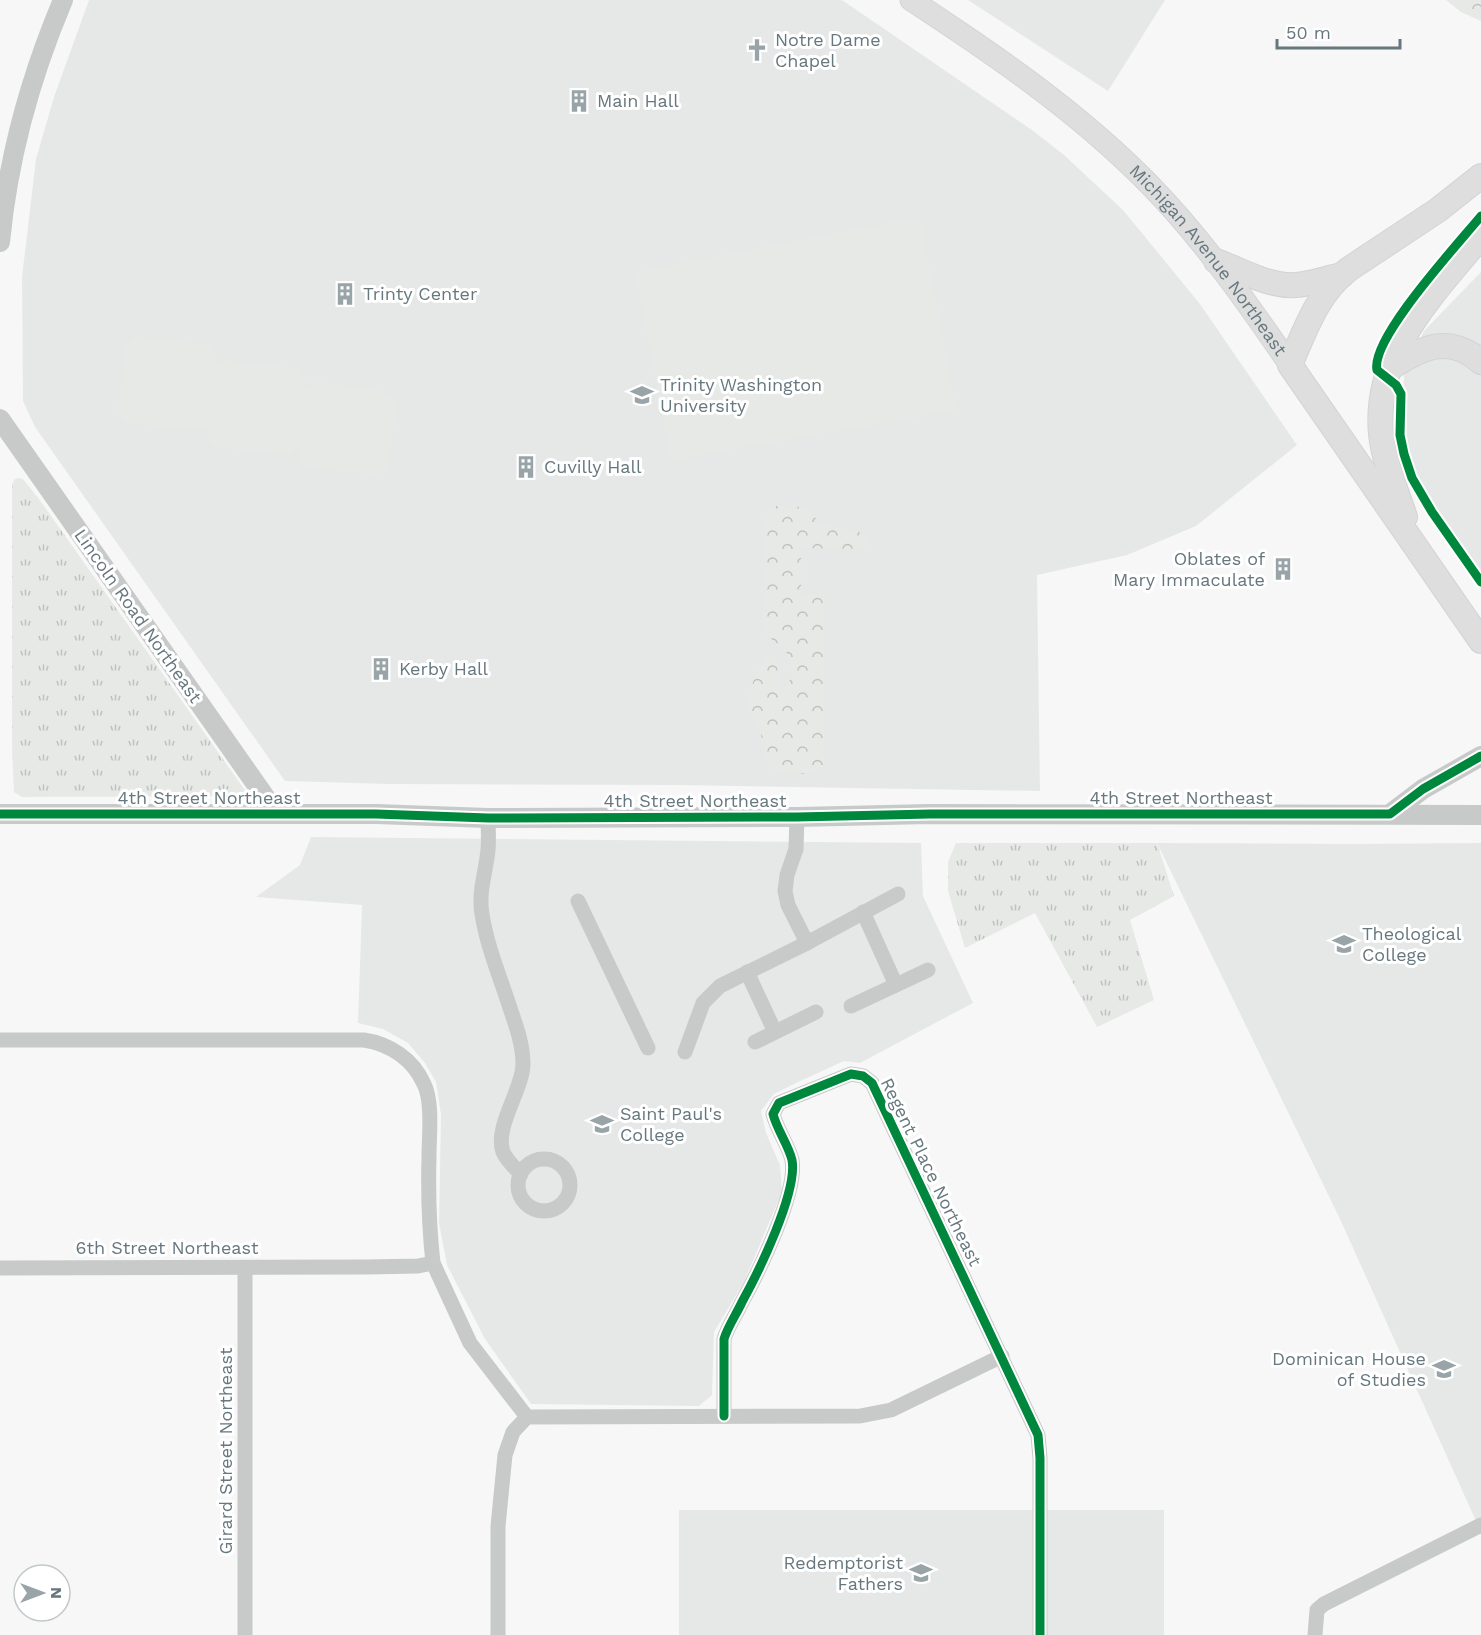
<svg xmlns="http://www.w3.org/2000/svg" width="1481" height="1635" font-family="'Work Sans',sans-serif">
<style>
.built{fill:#e6e8e7}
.grass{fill:url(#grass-tufts)}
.forest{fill:url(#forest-crowns)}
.pitch{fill:#e6e9e5}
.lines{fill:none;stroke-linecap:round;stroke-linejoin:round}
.secondary-casing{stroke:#d3d4d5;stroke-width:23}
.primary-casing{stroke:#d2d3d4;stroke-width:26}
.minor{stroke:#c8caca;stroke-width:15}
.tertiary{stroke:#c8caca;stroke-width:20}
.secondary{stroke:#dedede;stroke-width:21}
.primary{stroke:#dedede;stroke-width:24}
.cycleway-casing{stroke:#fff;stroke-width:13}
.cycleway{stroke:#00873e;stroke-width:9}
.labels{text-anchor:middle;stroke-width:6;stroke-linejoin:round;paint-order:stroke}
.poi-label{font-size:18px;fill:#66777e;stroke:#fff;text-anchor:start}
.street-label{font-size:18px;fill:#66777e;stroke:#fff}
</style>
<defs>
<pattern id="grass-tufts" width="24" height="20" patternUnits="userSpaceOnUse" patternTransform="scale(1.5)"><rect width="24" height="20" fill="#e6e9e5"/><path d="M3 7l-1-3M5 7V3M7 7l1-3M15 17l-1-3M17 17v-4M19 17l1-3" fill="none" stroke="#bec2bf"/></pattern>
<pattern id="forest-crowns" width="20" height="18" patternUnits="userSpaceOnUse" patternTransform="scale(1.5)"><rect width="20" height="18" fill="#e6e9e5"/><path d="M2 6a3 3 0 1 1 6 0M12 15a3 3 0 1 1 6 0" fill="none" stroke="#bec2bf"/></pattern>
</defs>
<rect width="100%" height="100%" fill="#f7f7f7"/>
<g class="built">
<polygon points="89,0 842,0 1032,130 1064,155 1123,210 1200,304 1297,445 1196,526 1127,555 1037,575 1040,791 679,785 388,784 285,781 35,427 23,401 22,277 36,159 54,97"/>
<polygon points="968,0 1165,0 1108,91"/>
<polygon points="1481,272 1481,586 1445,523 1412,478 1402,435 1404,375 1424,331"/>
<polygon points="311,837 921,843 923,896 973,1003 860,1063 844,1061 798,1082 774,1094 761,1111 766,1133 780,1165 782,1192 744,1282 714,1332 712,1395 699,1406 531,1404 485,1339 447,1265 439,1223 441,1115 436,1082 425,1063 408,1043 383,1029 358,1023 362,905 256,897 300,865"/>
<polygon points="1157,843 1352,844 1481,843 1481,1518 1476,1521 1340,1219"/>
<rect x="679" y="1510" width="485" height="125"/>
</g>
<g class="grass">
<polygon points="18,478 23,479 39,499 247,793 246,796 22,797 14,792 12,745 12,484 15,479"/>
<polygon points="956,843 1157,843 1174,896 1130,920 1154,1000 1097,1027 1035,913 965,948 948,891 948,862"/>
</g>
<g class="forest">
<polygon points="1446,0 1481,0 1481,21 1461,12"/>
<path d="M776,506C788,506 799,504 809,512C813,515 818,521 823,524C839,533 863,522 867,544L864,549L801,548V594L824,595V766L804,774L777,772L769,766L764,756L761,734L749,706L753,682L757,671L768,656H774L777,662L778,686L782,690C789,685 791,679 791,670C792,644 771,646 764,629C761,618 765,607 766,596C766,570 766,543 766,516L769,510Z"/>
</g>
<g class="pitch">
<polygon points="920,217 956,410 671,460 636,272"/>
<polygon points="135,336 209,346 217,357 217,367 226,361 298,368 306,379 305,389 315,382 385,391 396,401 389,467 378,475 306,467 297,458 298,445 289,454 217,447 208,438 209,423 199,431 126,423 118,413 125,345"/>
</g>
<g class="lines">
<g class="secondary-casing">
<g id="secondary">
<path id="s1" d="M911,0C995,55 1077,111 1148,183C1202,238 1246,301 1290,365"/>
</g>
</g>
<g class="primary-casing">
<g id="primary">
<path d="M1481,176L1438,210L1349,269C1318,292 1305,330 1290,365L1481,641"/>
<path d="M1216,261C1241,270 1269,287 1296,285C1311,284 1327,278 1342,275"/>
<path d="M1389,369C1420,348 1449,333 1481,362"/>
<path d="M1405,517C1396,490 1384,462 1381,434C1373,352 1434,294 1481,236"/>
</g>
</g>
<g class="minor">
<path d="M488,818C488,828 489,839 488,850C486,871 478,893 482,914C487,947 501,979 511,1011C517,1028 523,1046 523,1064C523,1089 494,1127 503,1152C507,1161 514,1167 521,1174"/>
<polyline points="578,901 648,1048"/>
<polyline points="863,912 896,985"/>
<polyline points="807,943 898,894"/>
<polyline points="747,972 775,1032"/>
<polyline points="851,1006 928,970"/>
<path d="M0,1040H364C390,1044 413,1059 424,1084C433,1102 429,1136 429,1157C428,1193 429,1227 433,1263"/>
<polyline points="755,1042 816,1012"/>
<polyline points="685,1052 703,1003 720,986 807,943 788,905 785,891 787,875 796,849 797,817"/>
<circle cx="544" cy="1185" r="26"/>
<polyline points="0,1268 367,1267 418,1266 433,1263 470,1343 527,1417"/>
<polyline points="245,1268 245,1635"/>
<path d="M724,1416V1339C728,1326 736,1315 742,1302C758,1273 798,1192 792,1160C788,1144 777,1130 773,1114L779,1103L851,1074L863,1076L872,1083L1038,1435L1040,1458V1635"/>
<polyline points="498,1635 498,1526 505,1455 513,1432 527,1417 860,1416 891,1410 1002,1356"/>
<polyline points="1315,1635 1317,1610 1324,1604 1481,1525"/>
</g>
<g class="tertiary">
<path d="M0,242C8,158 30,78 63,0"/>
<polyline points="0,419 277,814"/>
<polyline points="0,814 376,814 488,818 797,817 930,814 1481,815"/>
<polyline points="1390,814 1423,789 1481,756"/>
</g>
<use href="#secondary" class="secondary"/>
<use href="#primary" class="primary"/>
<g class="cycleway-casing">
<g id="cycleway">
<path d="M1481,216C1459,243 1370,339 1377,370L1396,385L1401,394L1400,435L1404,454L1412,478L1432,512L1481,582"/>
<polyline points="0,814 376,814 488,818 797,817 930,814 1390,814 1423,789 1481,756"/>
<path d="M724,1416V1339C728,1326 736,1315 742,1302C758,1273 798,1192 792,1160C788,1144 777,1130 773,1114L779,1103L851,1074L863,1076L872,1083L1038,1435L1040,1458V1635"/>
</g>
</g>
<use href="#cycleway" class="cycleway"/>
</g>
<defs>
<g id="church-bare" transform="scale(1.8)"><path d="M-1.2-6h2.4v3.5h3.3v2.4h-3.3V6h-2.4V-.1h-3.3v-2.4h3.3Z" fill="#99a4a8" stroke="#fff" stroke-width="2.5" paint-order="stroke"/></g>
<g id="building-bare" transform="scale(1.8)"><path d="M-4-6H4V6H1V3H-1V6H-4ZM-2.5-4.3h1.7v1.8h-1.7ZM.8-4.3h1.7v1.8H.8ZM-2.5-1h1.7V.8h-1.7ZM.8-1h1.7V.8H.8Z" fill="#99a4a8" stroke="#fff" stroke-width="2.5" paint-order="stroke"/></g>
<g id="university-bare" transform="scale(1.8)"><path d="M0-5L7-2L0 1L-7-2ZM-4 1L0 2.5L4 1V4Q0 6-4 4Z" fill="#99a4a8" stroke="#fff" stroke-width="2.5" paint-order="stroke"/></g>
<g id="school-bare" transform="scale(1.8)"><path d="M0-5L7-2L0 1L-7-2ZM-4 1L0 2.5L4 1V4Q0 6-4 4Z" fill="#99a4a8" stroke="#fff" stroke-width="2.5" paint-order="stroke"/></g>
</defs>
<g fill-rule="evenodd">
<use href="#church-bare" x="757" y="50"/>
<use href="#building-bare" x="579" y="101"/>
<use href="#building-bare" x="345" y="294"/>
<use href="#university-bare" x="642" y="395"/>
<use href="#building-bare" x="526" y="467"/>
<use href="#building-bare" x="1283" y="569"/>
<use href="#building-bare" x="381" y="669"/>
<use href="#school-bare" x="1344" y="944"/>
<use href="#university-bare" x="602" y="1124"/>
<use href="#university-bare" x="1444" y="1369"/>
<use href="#university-bare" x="921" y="1573"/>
</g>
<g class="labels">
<g class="poi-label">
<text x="775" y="46">Notre Dame<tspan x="775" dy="21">Chapel</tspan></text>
<text x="597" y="107">Main Hall</text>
<text x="363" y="300">Trinty Center</text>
<text x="660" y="391">Trinity Washington<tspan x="660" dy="21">University</tspan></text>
<text x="544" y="473">Cuvilly Hall</text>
<text x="1265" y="565" text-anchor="end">Oblates of<tspan x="1265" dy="21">Mary Immaculate</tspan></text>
<text x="399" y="675">Kerby Hall</text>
<text x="1362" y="940">Theological<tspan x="1362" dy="21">College</tspan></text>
<text x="620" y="1120">Saint Paul's<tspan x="620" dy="21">College</tspan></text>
<text x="1426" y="1365" text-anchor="end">Dominican House<tspan x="1426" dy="21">of Studies</tspan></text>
<text x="903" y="1569" text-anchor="end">Redemptorist<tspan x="903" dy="21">Fathers</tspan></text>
</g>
<g class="street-label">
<text dy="6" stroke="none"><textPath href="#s1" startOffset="398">Michigan Avenue Northeast</textPath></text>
<text transform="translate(138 616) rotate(55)" y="6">Lincoln Road Northeast</text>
<text x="209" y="804">4th Street Northeast</text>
<text x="1181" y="804">4th Street Northeast</text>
<text x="695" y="807">4th Street Northeast</text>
<text transform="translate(931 1172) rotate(64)" y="6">Regent Place Northeast</text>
<text x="167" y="1254">6th Street Northeast</text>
<text transform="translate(226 1451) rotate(-90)" y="6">Girard Street Northeast</text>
</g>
</g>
<g transform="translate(42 1593) rotate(90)"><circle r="28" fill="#ffffff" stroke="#c2c9cb" stroke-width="1.5"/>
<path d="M0-4.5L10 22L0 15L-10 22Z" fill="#99a4a8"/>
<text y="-9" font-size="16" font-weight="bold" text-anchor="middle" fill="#66777e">N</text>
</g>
<path d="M1277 39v9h123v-9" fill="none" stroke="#66777e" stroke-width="3"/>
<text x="1286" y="39" font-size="18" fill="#66777e" stroke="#ffffff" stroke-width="4.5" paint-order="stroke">50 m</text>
</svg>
